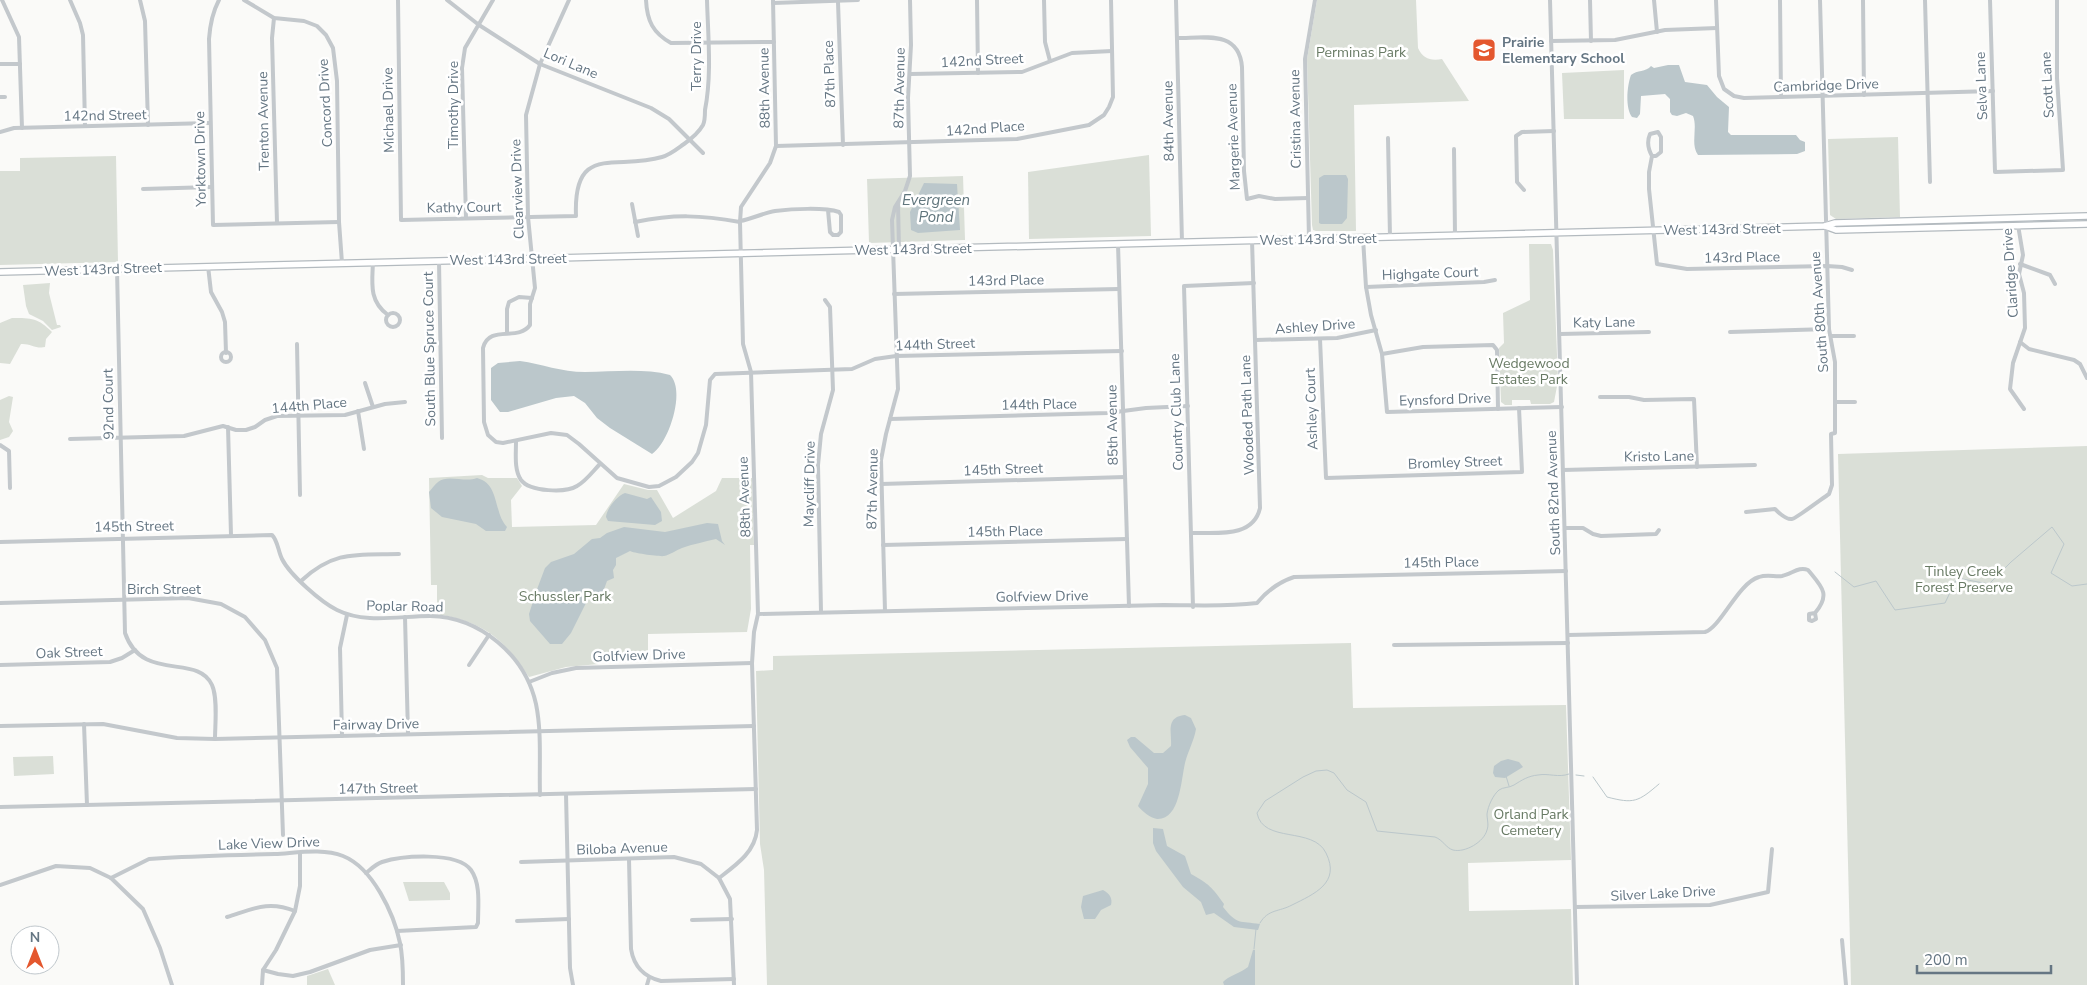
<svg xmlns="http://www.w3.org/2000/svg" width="2087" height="985" font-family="'Nunito Sans',sans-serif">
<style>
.green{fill:#dadfd7}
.water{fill:#bbc7cb}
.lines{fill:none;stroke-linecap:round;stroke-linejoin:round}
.stream{stroke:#bbc7cb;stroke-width:1}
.secondary-casing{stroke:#b3babf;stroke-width:8}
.minor{stroke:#c3c8cc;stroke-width:4}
.secondary{stroke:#fff;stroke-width:5.5}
.labels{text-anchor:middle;stroke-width:5;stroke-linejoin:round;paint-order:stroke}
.poi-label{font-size:14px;font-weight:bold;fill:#657683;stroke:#fff;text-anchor:start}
.park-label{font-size:14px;fill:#687a64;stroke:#fff}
.street-label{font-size:14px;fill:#657683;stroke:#fff}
.water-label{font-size:15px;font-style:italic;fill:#60757c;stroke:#fff}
</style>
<rect width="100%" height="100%" fill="#fafaf8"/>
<g class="green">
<path d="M1317,0H1416L1418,48C1423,59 1431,61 1442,59L1469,101L1354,105L1356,231H1316L1313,230L1312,225L1307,59Z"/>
<polygon points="1624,70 1624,119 1564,119 1562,73"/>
<polygon points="1898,137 1900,217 1836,219 1830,215 1828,139"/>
<polygon points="1149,155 1151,236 1029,239 1028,172"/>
<polygon points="116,156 118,262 0,265 0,171 20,171 20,158"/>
<polygon points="963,176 965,240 869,243 867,179"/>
<polygon points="1529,244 1551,244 1553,250 1558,381 1554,402 1550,404 1531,404 1530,400 1512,400 1512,405 1505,405 1501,402 1499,348 1504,343 1503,313 1530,300"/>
<polygon points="50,283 49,293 57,325 60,325 61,327 52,330 43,321 29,314 26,306 23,285"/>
<path d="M12,318C32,318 38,318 52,332L46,339L45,347C36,349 29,343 21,344L10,364L0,363V323Z"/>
<polygon points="9,396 13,397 9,422 13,431 9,437 0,440 0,400"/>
<polygon points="2087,446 2087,985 1851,985 1838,454"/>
<path d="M482,475L488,478H517L522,486L511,500L512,527L596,525L624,484L648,490H657L673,518L716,491L722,478H752L754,545H750L751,609L747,632L648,634V658H600L599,664L566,667L529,677C504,639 484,622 437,614V585H431L429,478Z"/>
<polygon points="1351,643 1353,708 1566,705 1571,860 1468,863 1469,911 1571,909 1573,985 767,985 764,870 760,844 756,671 773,670 773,656"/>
<polygon points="53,756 54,774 14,776 13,757"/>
<polygon points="403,882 444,882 450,893 450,900 409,901"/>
<polygon points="328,969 335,985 307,985 307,976"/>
</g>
<g class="water">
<path d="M1668,65H1679L1685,82L1707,85L1717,97L1729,107L1728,132L1731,135H1796L1800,140L1805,142V151L1797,154L1698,155C1690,144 1698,128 1693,116L1686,113L1677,116L1672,115L1670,112V99L1665,94L1641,96L1640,114L1637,118L1632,117C1625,108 1627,86 1631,75C1637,70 1646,72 1651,66L1654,68Z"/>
<polygon points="1324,175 1346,175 1348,179 1347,218 1342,224 1321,224 1319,223 1319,178"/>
<polygon points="924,183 957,184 960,230 918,233 911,230 910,212"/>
<path d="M520,361C542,364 561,372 585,372C613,372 643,368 670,375C686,390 669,443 652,454L610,428L597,418L585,403L574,396L556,398L508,412H500L491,400V368L498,363Z"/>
<path d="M477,478C500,484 493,512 507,527L505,531H486L476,524L442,517L431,508L429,492C432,489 434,485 438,482C448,474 465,483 477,478Z"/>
<path d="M625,493L647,499L651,497L661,512L662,521L655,525L608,521L606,517C607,508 617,496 625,493Z"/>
<path d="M707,523L718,524L722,541L725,545L716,539C704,542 693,544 682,548C676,550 670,555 664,556C661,557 633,553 630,551L616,558V565L613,570L614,578L607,581L603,592L588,599L571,633L562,644H550L530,621L529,614L536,592L545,568L551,562L574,554L592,539L600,538L607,533L624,527L665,532Z"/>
<path d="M1185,715L1191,718L1196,729C1194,741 1188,751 1185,763C1181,780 1180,820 1157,819C1150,818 1142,811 1138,806L1148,784V768L1130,747L1127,740L1131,737H1135L1154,753H1163L1171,746C1172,733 1165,717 1185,715Z"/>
<polygon points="1508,759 1519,762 1523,767 1505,778 1495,777 1493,773 1494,766 1501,761"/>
<path d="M1153,828L1163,829L1167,846L1185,856L1191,874C1209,884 1212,887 1224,904L1223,907C1237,925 1240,921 1260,924L1258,930L1234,927L1214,913L1206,915L1201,902L1183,887L1156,851L1153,843Z"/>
<path d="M1103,890C1109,893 1113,898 1111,905L1101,910L1095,919H1084L1081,907L1083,896Z"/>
<path d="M1253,950H1255V985H1224L1223,982C1228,976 1241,973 1248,967Z"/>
</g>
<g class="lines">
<g class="stream">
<polyline points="1835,572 1854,587 1876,581 1895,610 1945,603 1957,578 1989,584 2011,562 2052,527 2064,544 2051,573 2072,586 2087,584"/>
<polyline points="1576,775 1584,776"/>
<polyline points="1506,776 1509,786"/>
<path d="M1593,777L1607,797C1634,804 1638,802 1659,784"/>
<path d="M1260,923C1268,909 1279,912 1292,905C1314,894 1341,883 1326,853C1313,826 1263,844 1257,813L1265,801L1303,777L1316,771L1327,770L1334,773L1347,790L1366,802L1377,831L1435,837C1443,840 1446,848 1453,850C1465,853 1484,842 1487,830C1489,825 1487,819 1487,814C1488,806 1493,795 1499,790C1503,787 1509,788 1514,785C1522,780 1528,776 1538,775C1549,773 1558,778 1569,774"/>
<polyline points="1254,949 1256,929"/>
</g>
<g class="secondary-casing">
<g id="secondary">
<polyline points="1825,226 1836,230 2087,224"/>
<polyline points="0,272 1825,226 1835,223 2087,216"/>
</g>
</g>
<g class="minor">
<polyline points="2,0 19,37 22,128"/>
<polyline points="70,0 80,23 83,35 85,126"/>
<polyline points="140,0 145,21 148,125"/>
<path d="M219,0C212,13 210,25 209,39L213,225L339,222"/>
<polyline points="244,0 274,18 304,21 317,26 326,35 333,48 337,81 339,222 342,263"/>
<path d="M398,0L401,220L576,216C573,142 616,171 662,157C670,155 677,149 684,144C691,139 699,132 703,125C705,121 705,114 705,110C712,74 708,36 707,0"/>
<polyline points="447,0 479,25 540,64 651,108 669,119 703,153"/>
<path d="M569,0L540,64L526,115L528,217L535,288L530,304V325C518,342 489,324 483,348L484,422L488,435L496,442L503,443L551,433L567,435L579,444L617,478L649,487L659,486L676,477L692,462L698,453L706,425L710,380L715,374L852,369L875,359L896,356L1122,351"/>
<path d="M646,0C647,21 653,33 671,43L774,42"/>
<polyline points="977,0 978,73"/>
<polyline points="1044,0 1045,42 1050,61"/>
<polyline points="1176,0 1182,242"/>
<polyline points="1550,0 1577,985"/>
<polyline points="1590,0 1591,41"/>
<polyline points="1654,0 1657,32"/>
<polyline points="1716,0 1719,76 1724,89 1734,96 1744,98 1781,97 1993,91"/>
<polyline points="1780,0 1781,97"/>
<polyline points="1863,0 1864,95"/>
<polyline points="1925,0 1930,182"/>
<polyline points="1990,0 1995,172 2063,170 2057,78 2057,0"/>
<polyline points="838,2 843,145"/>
<polyline points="773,3 858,0"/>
<polyline points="274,18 272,38 277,223"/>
<path d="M1177,38C1205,38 1239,30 1242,67L1244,171L1247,199L1259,196L1275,199L1308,198"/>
<polyline points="1551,41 1615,40 1665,30 1717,28"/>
<polyline points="0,64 20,64"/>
<polyline points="910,74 1022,72 1072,53 1112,51"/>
<polyline points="0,97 5,97"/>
<polyline points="0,132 14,128 210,123"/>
<polyline points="1388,138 1390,237"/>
<polyline points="776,146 1017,139 1089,125 1104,115 1109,107 1113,97 1111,0"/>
<polyline points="1454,149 1455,235"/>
<path d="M1652,156H1656L1661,152V137L1658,132L1650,134C1647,141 1648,149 1652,156L1649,172V189L1657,264L1687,269L1827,266L1842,267L1852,270"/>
<polyline points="143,189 212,187"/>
<polyline points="1524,190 1517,182 1516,136 1522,132 1554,131"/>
<polyline points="632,204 638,236"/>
<polyline points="898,204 899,249"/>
<polyline points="466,218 462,68 465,48 493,0"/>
<path d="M740,221C752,219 763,213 775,211C792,209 824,207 839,212L841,215V232L838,235H833L830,232L828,210"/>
<path d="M635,222C674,214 701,215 740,222"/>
<polyline points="2018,225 2023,255 2019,274 2024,293 2025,328 2013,363 2010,389 2024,409"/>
<polyline points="1363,238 1366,287 1371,315 1382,354 1387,412 1562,407"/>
<polyline points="1309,239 1305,59 1315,0"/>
<polyline points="1118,244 1129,606"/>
<polyline points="439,261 442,438"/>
<path d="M373,262C372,284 369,301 388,315"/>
<polyline points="2020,264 2050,275 2055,284"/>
<polyline points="208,266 211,292 222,312 225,322 226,353"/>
<path d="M117,269L125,633C142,683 198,653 212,685C218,698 215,725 215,739"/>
<polyline points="1366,287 1484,282 1495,280"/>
<polyline points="894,294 1119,289"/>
<circle cx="393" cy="320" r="7"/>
<polyline points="1730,332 1829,329"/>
<polyline points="507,333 507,309 509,302 519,297 532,298"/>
<polyline points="1560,334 1649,332"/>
<polyline points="1830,336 1854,336"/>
<polyline points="1320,339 1326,478 1522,472 1519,408"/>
<polyline points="1256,340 1337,338 1376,330"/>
<polyline points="2020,342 2029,349 2074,360 2080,364 2087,378"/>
<polyline points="297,344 300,495"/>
<circle cx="226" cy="357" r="5"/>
<polyline points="1382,354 1423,347 1493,345 1497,350 1498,409"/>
<polyline points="365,383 373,407"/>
<polyline points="1600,397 1629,397 1644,400 1694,399 1697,467"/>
<polyline points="1835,402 1855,402"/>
<polyline points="358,411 364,449"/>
<polyline points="890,419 1108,413 1146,408 1188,406"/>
<polyline points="228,427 231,535"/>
<polyline points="70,439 184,436 223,426 236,430 246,430 255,427 265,420 277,416 345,415 385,404 405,402"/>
<path d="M516,442C516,454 514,470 521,480C530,492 566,493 577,486C586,481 593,471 600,464"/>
<polyline points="0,445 9,451 10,488"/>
<polyline points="1563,470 1755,465"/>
<polyline points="881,484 1125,477"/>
<path d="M1746,512L1775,509C1779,513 1786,520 1792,519C1795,519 1823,498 1829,494L1832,485L1831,434L1835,433V362L1829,329L1820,0"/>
<polyline points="1565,528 1583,528 1593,534 1601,536 1656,534 1659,530"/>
<path d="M1191,533C1215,532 1253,539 1260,508L1252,240"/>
<path d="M0,542L272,535C278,541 278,551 282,559C290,575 321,602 337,610C365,624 399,616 430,616C480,617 525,655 536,704C542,733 539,765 540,795"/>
<polyline points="883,545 1127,539"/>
<path d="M301,581C334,550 357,555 399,554"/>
<polyline points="0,603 188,598 221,604 245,617 265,640 277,668 283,835"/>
<polyline points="1193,607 1184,286 1254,283"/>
<polyline points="885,611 881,460 886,434 898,389 892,220 895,207 905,191 910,176 908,98 911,45 910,0"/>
<polyline points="821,612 818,465 821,434 833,390 830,307 825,300"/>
<path d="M758,614L1164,605C1195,605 1225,607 1257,603C1267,591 1279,582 1294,577L1566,571"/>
<polyline points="405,617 408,734"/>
<path d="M1568,635L1705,632C1721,627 1738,583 1759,577C1767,574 1775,577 1782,576C1792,574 1799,566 1808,570C1822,587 1831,594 1815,613L1809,614V620L1812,621L1816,619L1815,613"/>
<polyline points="1394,645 1568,643"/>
<polyline points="0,665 110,662 122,658 135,650"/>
<polyline points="469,665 489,635"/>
<polyline points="529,682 552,673 576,668 752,663"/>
<polyline points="84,724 87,805"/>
<polyline points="0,726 103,724 177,738 215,739 754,726"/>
<polyline points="342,736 340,648 347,615"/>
<polyline points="566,794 570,968 573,985"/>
<polyline points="0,807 756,789"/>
<path d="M629,859L631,949C634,967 644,977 661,981L734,979"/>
<polyline points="521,862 674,857 701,864 719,878 730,899 734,985"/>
<path d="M366,873C371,869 376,864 382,862C401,856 457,851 471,870C481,884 478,906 478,923L476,927L397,931"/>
<path d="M111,878L149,859L164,858C201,856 238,855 275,854C296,853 323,848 343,856C373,868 394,914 400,943C403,957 403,971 403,985"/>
<path d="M719,878C736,865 755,852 757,830L752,663L754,632L758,614L751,372L743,344L740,222L741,207L770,163L776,146L773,0"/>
<polyline points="0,885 56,866 90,868 111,878 143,909 160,948 172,985"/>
<polyline points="1575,907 1710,905 1768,892 1772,849"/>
<path d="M227,917C253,909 268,900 295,911"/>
<polyline points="692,920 732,919"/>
<polyline points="517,921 569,919"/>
<polyline points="1842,940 1846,985"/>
<polyline points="263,970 278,974 293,976 310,972 370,950 401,945"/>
<polyline points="262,985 263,970 276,950 295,911 300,886 300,853"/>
<polyline points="647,985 649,978"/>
</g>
<use href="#secondary" class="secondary"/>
</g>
<defs>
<g id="school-square" transform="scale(1.25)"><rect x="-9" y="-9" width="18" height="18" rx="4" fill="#e4572e" stroke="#fff"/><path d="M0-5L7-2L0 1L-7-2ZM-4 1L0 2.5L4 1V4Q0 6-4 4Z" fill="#fff"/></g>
</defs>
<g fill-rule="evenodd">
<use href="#school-square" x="1484" y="50"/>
</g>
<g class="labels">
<g class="poi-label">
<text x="1502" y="47">Prairie<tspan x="1502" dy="16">Elementary School</tspan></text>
</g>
<g class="park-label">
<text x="1361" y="57">Perminas Park</text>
<text x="1529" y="368">Wedgewood<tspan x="1529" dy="16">Estates Park</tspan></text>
<text x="1964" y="576">Tinley Creek<tspan x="1964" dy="16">Forest Preserve</tspan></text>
<text x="565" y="601">Schussler Park</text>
<text x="1531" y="819">Orland Park<tspan x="1531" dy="16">Cemetery</tspan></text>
</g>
<g class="street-label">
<text transform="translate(696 56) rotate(-90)" y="5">Terry Drive</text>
<text transform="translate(982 60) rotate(-3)" y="5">142nd Street</text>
<text transform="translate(571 63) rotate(23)" y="5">Lori Lane</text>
<text transform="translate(829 74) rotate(-92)" y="5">87th Place</text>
<text transform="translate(1826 85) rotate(-2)" y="5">Cambridge Drive</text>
<text transform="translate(2047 85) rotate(-93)" y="5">Scott Lane</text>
<text transform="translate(1981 86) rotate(-92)" y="5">Selva Lane</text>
<text transform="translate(764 88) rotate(-91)" y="5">88th Avenue</text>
<text transform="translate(899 88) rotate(-89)" y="5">87th Avenue</text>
<text transform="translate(325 103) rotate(-93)" y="5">Concord Drive</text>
<text transform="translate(453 105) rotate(-90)" y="5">Timothy Drive</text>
<text transform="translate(388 110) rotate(-91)" y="5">Michael Drive</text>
<text transform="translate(105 115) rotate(-1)" y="5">142nd Street</text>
<text transform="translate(1295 119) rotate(-91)" y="5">Cristina Avenue</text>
<text transform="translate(263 121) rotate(-91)" y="5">Trenton Avenue</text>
<text transform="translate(1168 121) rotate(-91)" y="5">84th Avenue</text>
<text transform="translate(985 128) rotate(-4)" y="5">142nd Place</text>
<text transform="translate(1233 137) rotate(-92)" y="5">Margerie Avenue</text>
<text transform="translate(200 159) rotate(-91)" y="5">Yorktown Drive</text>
<text transform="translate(517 189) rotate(-92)" y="5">Clearview Drive</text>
<text transform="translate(464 207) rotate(-1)" y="5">Kathy Court</text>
<text transform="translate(1722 229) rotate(-1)" y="5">West 143rd Street</text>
<text transform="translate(1318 239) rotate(-1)" y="5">West 143rd Street</text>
<text transform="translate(913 249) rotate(-1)" y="5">West 143rd Street</text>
<text transform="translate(1742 257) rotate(-1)" y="5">143rd Place</text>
<text transform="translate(508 259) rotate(-1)" y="5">West 143rd Street</text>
<text transform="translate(103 269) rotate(-2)" y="5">West 143rd Street</text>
<text transform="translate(1430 273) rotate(-2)" y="5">Highgate Court</text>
<text transform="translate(2010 273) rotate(-94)" y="5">Claridge Drive</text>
<text transform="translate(1006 280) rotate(-1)" y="5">143rd Place</text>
<text transform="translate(1819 312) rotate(-94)" y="5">South 80th Avenue</text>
<text transform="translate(1604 322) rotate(-1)" y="5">Katy Lane</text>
<text transform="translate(1315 326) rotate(-4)" y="5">Ashley Drive</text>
<text transform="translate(935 344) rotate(-2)" y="5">144th Street</text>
<text transform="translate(429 349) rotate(-91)" y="5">South Blue Spruce Court</text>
<text transform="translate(1445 399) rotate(-2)" y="5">Eynsford Drive</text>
<text transform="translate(108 404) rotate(-91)" y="5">92nd Court</text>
<text transform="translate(1039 404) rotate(-1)" y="5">144th Place</text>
<text transform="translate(309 405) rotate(-5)" y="5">144th Place</text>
<text transform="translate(1311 409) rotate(-92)" y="5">Ashley Court</text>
<text transform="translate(1176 412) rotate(-92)" y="5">Country Club Lane</text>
<text transform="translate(1247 415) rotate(-92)" y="5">Wooded Path Lane</text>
<text transform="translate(1112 425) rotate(-91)" y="5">85th Avenue</text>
<text transform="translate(1659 456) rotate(-1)" y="5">Kristo Lane</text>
<text transform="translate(1455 462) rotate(-2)" y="5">Bromley Street</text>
<text transform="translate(1003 469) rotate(-2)" y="5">145th Street</text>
<text transform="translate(809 484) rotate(-89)" y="5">Maycliff Drive</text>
<text transform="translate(872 489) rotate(-89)" y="5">87th Avenue</text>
<text transform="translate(1553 493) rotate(-92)" y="5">South 82nd Avenue</text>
<text transform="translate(744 497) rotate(-92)" y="5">88th Avenue</text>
<text transform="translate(134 526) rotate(-1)" y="5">145th Street</text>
<text transform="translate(1005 531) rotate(-1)" y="5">145th Place</text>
<text transform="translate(1441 562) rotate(-1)" y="5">145th Place</text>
<text x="164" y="594">Birch Street</text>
<text transform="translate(1042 596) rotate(-1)" y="5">Golfview Drive</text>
<text transform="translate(405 606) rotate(1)" y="5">Poplar Road</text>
<text transform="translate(69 652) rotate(-2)" y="5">Oak Street</text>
<text transform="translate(639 655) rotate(-2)" y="5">Golfview Drive</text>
<text transform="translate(376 724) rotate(-1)" y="5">Fairway Drive</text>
<text transform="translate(378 788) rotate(-1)" y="5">147th Street</text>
<text transform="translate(269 843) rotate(-2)" y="5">Lake View Drive</text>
<text transform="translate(622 848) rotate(-2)" y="5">Biloba Avenue</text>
<text transform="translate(1663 893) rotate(-3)" y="5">Silver Lake Drive</text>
</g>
<g class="water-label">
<text x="936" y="205">Evergreen<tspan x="936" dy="17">Pond</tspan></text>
</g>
</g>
<g transform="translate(35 950)"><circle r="24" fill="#ffffff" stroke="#c1c8cd"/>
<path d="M0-4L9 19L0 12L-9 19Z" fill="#e4572e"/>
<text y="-8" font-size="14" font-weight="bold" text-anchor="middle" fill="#657683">N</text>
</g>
<path d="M1917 965v8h134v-8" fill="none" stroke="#657683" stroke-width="2.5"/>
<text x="1924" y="965" font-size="15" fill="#657683" stroke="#ffffff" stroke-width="4" paint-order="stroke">200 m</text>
</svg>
